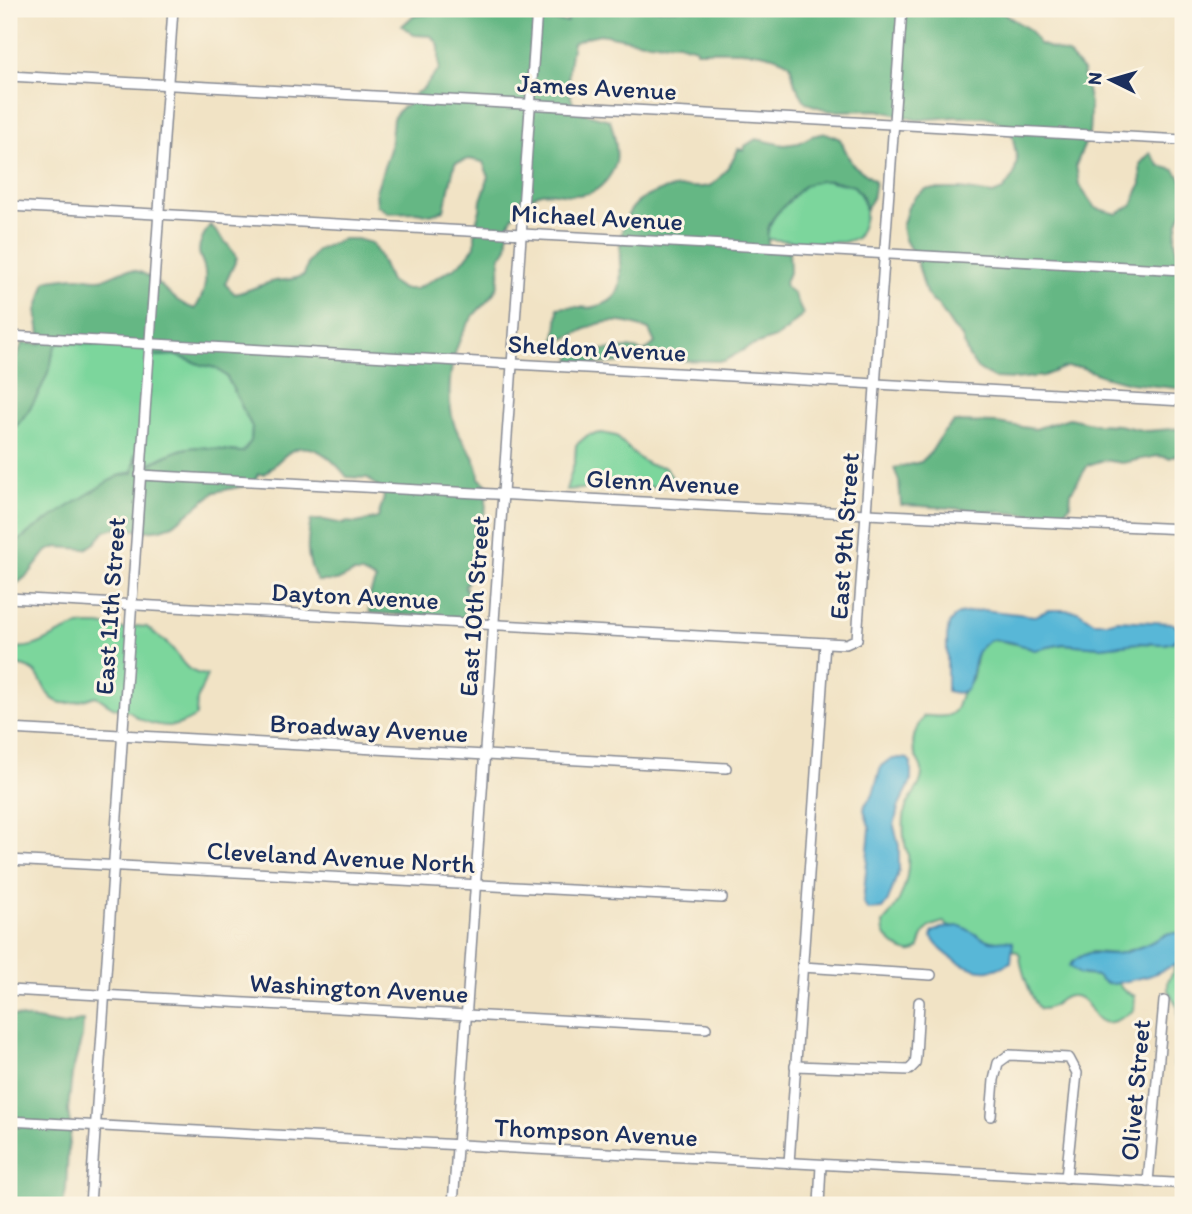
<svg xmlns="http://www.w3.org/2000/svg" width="1192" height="1214" font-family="Itim,sans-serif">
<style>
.green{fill:#7cd69c;stroke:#4c827d;stroke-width:2}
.forest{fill:#65b784;stroke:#407371;stroke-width:2}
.water{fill:#59b7d7;stroke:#3a739a;stroke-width:2}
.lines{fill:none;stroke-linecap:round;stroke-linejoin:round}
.minor-casing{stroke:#868992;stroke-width:12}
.minor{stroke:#fff;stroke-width:9}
.labels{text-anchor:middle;stroke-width:6;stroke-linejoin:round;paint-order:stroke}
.street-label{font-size:26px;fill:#1b2f5e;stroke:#fcf5e5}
</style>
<rect width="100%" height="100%" fill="#fcf5e5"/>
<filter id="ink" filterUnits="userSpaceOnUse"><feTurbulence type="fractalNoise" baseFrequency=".0143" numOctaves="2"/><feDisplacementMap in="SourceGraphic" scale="14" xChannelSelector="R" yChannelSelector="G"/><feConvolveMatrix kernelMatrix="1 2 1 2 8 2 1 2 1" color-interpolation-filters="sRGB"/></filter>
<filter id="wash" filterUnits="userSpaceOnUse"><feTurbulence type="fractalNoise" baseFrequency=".00686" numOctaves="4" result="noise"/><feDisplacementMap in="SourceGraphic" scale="28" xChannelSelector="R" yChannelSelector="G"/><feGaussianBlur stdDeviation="1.57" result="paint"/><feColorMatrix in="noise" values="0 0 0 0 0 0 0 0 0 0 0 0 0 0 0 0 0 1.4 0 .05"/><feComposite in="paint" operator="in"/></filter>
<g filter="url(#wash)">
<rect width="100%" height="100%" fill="#f1e3c5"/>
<g class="green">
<path d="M826,180L854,186C869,204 868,218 857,238L844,242L817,243L766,239C771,219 774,215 789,201C793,198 795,192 799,188C807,182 818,181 826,180Z"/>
<path d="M59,342L142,347L155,356L175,355L202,365L216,368L227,377L252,427L251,441L243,452C224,452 205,445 187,448C163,453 144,470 119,476L32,530L9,549V434C27,416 41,392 50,367C53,358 51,350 59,342Z"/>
<polygon points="602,433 616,436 637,457 650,465 665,467 673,479 662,487 632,486 566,490 575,460 576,445 588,435"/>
<path d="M84,625H99L130,630L136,626L147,627C154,634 162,638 169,645C183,659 183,673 207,675L197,700L196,716C191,719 186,722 180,724C166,729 139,723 130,711C113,710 110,705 96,696C85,699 69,706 58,702C45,697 44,682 35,672C28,666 17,665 9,664V647C43,652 55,629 84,625Z"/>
<path d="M1177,638L1183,642V933H1174L1165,935L1153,943L1117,954L1093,952L1088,953L1072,962L1083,975L1098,976L1105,983H1118L1123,990L1135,996L1134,1010C1085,1046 1099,993 1070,996C1058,997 1055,1010 1040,1009C1031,999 1021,969 1020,956L1018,952L1012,950L1013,942L990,941L972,934L960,926L949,927L944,922C932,925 927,927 922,938C921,941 920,946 918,949C908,959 889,942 885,934C883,930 883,927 883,923C900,905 910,880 908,854C907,850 905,847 905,843C903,834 903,820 905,811C908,797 923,787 922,771C922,766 918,761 916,757C909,743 916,727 924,716C932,715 944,719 951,714C959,709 958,701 961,694C963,690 969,685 971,681C978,667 970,644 993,640L1022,645L1034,650L1063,644L1101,647L1139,643L1164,644L1173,642Z"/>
<polygon points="1183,959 1183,1067 1174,1066 1178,1031 1178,1007 1168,990 1168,981 1173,972 1175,965"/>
</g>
<g class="forest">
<path d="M437,9H522L521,18L567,22L570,9H996L1030,30L1039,44L1068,54L1083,71L1090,104V118L1089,134L1076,165L1079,185L1095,208L1117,214L1132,205L1141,184L1140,164L1150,153L1160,166L1175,170L1183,182V211L1178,222L1175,237L1177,254L1183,263V389L1130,383L1103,376L1080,367H1066L1043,376L1016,379L993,378L976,367L968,355L962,337L953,328L938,305L932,301L926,293L917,261L905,240L902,227L908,207L916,196L926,189H960L993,194L1003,190L1014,175L1017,160L1012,133L1006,126L993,119L985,117H955L917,120L878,110L830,111L806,103L795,84L790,64C764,47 726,51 696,51V48L678,43L643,42L600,34L587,37L573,43C568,66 565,88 576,111L610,120C614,133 618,149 616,162C613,173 604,186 594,191C589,194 579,195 573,195C563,195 552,191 541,193C530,196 520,208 513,216C506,225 509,236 507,247C506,250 503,253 501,256C498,265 501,277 497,287C493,298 481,306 474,315C453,343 445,382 452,416C456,440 478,452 479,478L486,484C486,492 487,505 485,512C482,520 474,524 474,532C472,551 477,569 465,586L467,593L464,618L370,613C368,600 370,591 376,580L362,573H353L337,581H317C306,559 306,545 311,520H324L344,524L345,522L357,523L378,518L384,497L381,490L368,478L347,477C336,463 316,442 295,449C283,454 275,466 264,474H258L255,480L248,485L215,492L173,525L161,529L144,531L115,528L105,531L95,543L86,549L57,547L47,551L29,574L18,583L9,585V549L32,530L107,482L119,476L133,473L135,453C135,461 136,464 143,468C161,459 176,448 197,447C212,447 227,452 243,452L251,441L252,427L227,377L216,368L202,365L175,355L155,356L142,347L59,342C51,350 53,358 50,367C41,392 27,416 9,434V363L18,356L22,343L41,344L37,311L46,281C53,279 71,277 78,277C88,277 94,281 105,278C113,276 122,269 130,270C137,270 145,274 151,278C166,288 176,304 195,309C203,296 208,283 204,267C203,261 199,257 199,251C199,241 205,233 210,225L229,246L237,258L225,284L235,294C249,291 261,284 275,281C287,279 291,281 304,275L309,261L317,250L343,239H357L371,243L379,255L390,281L402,289H416L454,268L465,259L475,246V226L480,210L481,200L486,186L488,175L483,162L469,159L455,163L444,210L431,215L417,212L388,213L377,205L376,191L390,149L393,118L402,107L408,105L416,93L423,89L439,69V46L437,42L431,36L414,35L402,26L413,16L428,14Z"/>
<path d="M826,133L840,139L852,164L875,181L872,200L866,209L863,197L854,186C841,182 829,179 815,182C800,185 799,192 789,201C773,216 762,227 770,250L789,251L790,270L785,282L786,287L793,293L803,314L787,330L775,338L749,347L724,361L653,360L597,364L570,362L572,353C583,350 591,351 602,350C620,350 625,345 644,352L655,343L649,330C631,322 611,318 592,326C578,332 570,339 555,341L558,311L557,308C564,307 571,306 578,307C584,307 589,309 594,307C621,301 622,287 620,263C619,243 621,217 637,203C652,191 669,187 687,187C693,187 703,188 709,186C719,182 735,159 738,149L744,150L745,146L756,139L784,145L799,143L812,136Z"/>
<path d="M1069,418L1096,424L1118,425L1147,431L1183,428V452L1170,458L1158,456L1122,463L1104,460L1088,465L1071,492L1070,505L1060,516C1007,514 954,507 901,505L899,481L894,468L921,462L931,452L943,433L954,422L997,423L1035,429Z"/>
<polygon points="9,1015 64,1025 83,1020 82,1037 72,1074 68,1111 71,1131 68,1149 66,1190 63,1205 9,1205"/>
</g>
<g class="water">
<path d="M983,610L1035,616L1049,610H1064L1078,611L1094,622H1109L1118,620L1171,623L1176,626L1180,635L1173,642L1164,644L1139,643L1101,647L1063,644L1034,650C1020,644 1004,639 989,640C985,644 979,648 977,653C969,667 977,701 947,691V638L949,624L955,616L959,614Z"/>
<polygon points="899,758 908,759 911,763 911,782 898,808 894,826 899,846 899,870 888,901 882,909 868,910 863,903 870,829 864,810 865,805 873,794 881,766 889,760"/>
<path d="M960,926C971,930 979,938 991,941C999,942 1004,938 1013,942L1011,962C1006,964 1000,968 995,969C972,975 941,955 931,936L933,932L941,928Z"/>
<path d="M1169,933H1183V959L1177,964L1149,976L1114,984L1105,983L1097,976L1079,974L1069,966C1089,944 1101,958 1122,953C1139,949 1154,941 1169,933Z"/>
</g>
</g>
<g filter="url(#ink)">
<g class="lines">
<g class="minor-casing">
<g id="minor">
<polyline points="1179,9 1183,9"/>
<polyline points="9,76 1183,140"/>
<polyline points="9,206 1183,270"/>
<polyline points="9,336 1183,401"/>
<polyline points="140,475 867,514 1183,529"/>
<polyline points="9,598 846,644 857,639 902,9"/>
<polyline points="9,729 726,768"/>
<polyline points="9,860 722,898"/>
<polyline points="802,967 931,975"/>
<polyline points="9,990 706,1028"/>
<polyline points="795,1066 909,1070 915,1064 916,1056 919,1002"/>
<polyline points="991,1116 994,1080 998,1063 1009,1055 1069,1058 1077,1073 1066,1178"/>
<polyline points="9,1121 1173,1183 1181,1186 1183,1192"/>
<polyline points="789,1163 825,643"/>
<polyline points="1148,1182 1164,1001"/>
<polyline points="90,1205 173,9"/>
<polyline points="453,1205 537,9"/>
<polyline points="819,1205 821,1165"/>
</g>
</g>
<use href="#minor" class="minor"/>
</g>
</g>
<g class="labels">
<g class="street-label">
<text transform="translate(597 87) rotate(3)" y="9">James Avenue</text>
<text transform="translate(597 217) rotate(3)" y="9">Michael Avenue</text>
<text transform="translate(597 348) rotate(3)" y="9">Sheldon Avenue</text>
<text transform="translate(663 482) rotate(3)" y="9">Glenn Avenue</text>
<text transform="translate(844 536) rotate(-86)" y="9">East 9th Street</text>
<text transform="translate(355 596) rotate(3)" y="9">Dayton Avenue</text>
<text transform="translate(110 606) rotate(-86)" y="9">East 11th Street</text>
<text transform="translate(474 606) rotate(-86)" y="9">East 10th Street</text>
<text transform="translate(369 728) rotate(3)" y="9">Broadway Avenue</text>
<text transform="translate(341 857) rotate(3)" y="9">Cleveland Avenue North</text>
<text transform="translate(359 988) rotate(3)" y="9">Washington Avenue</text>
<text transform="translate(1135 1090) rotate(-85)" y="9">Olivet Street</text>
<text transform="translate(596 1132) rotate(3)" y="9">Thompson Avenue</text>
</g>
</g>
<rect width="1192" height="1214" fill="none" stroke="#fcf5e5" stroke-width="35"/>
<g transform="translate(1111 80) rotate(275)" stroke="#fcf5e5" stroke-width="5" paint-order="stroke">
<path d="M0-5L12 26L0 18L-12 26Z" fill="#1b2f5e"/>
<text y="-10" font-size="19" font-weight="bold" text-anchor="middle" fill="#1b2f5e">N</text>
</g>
</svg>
